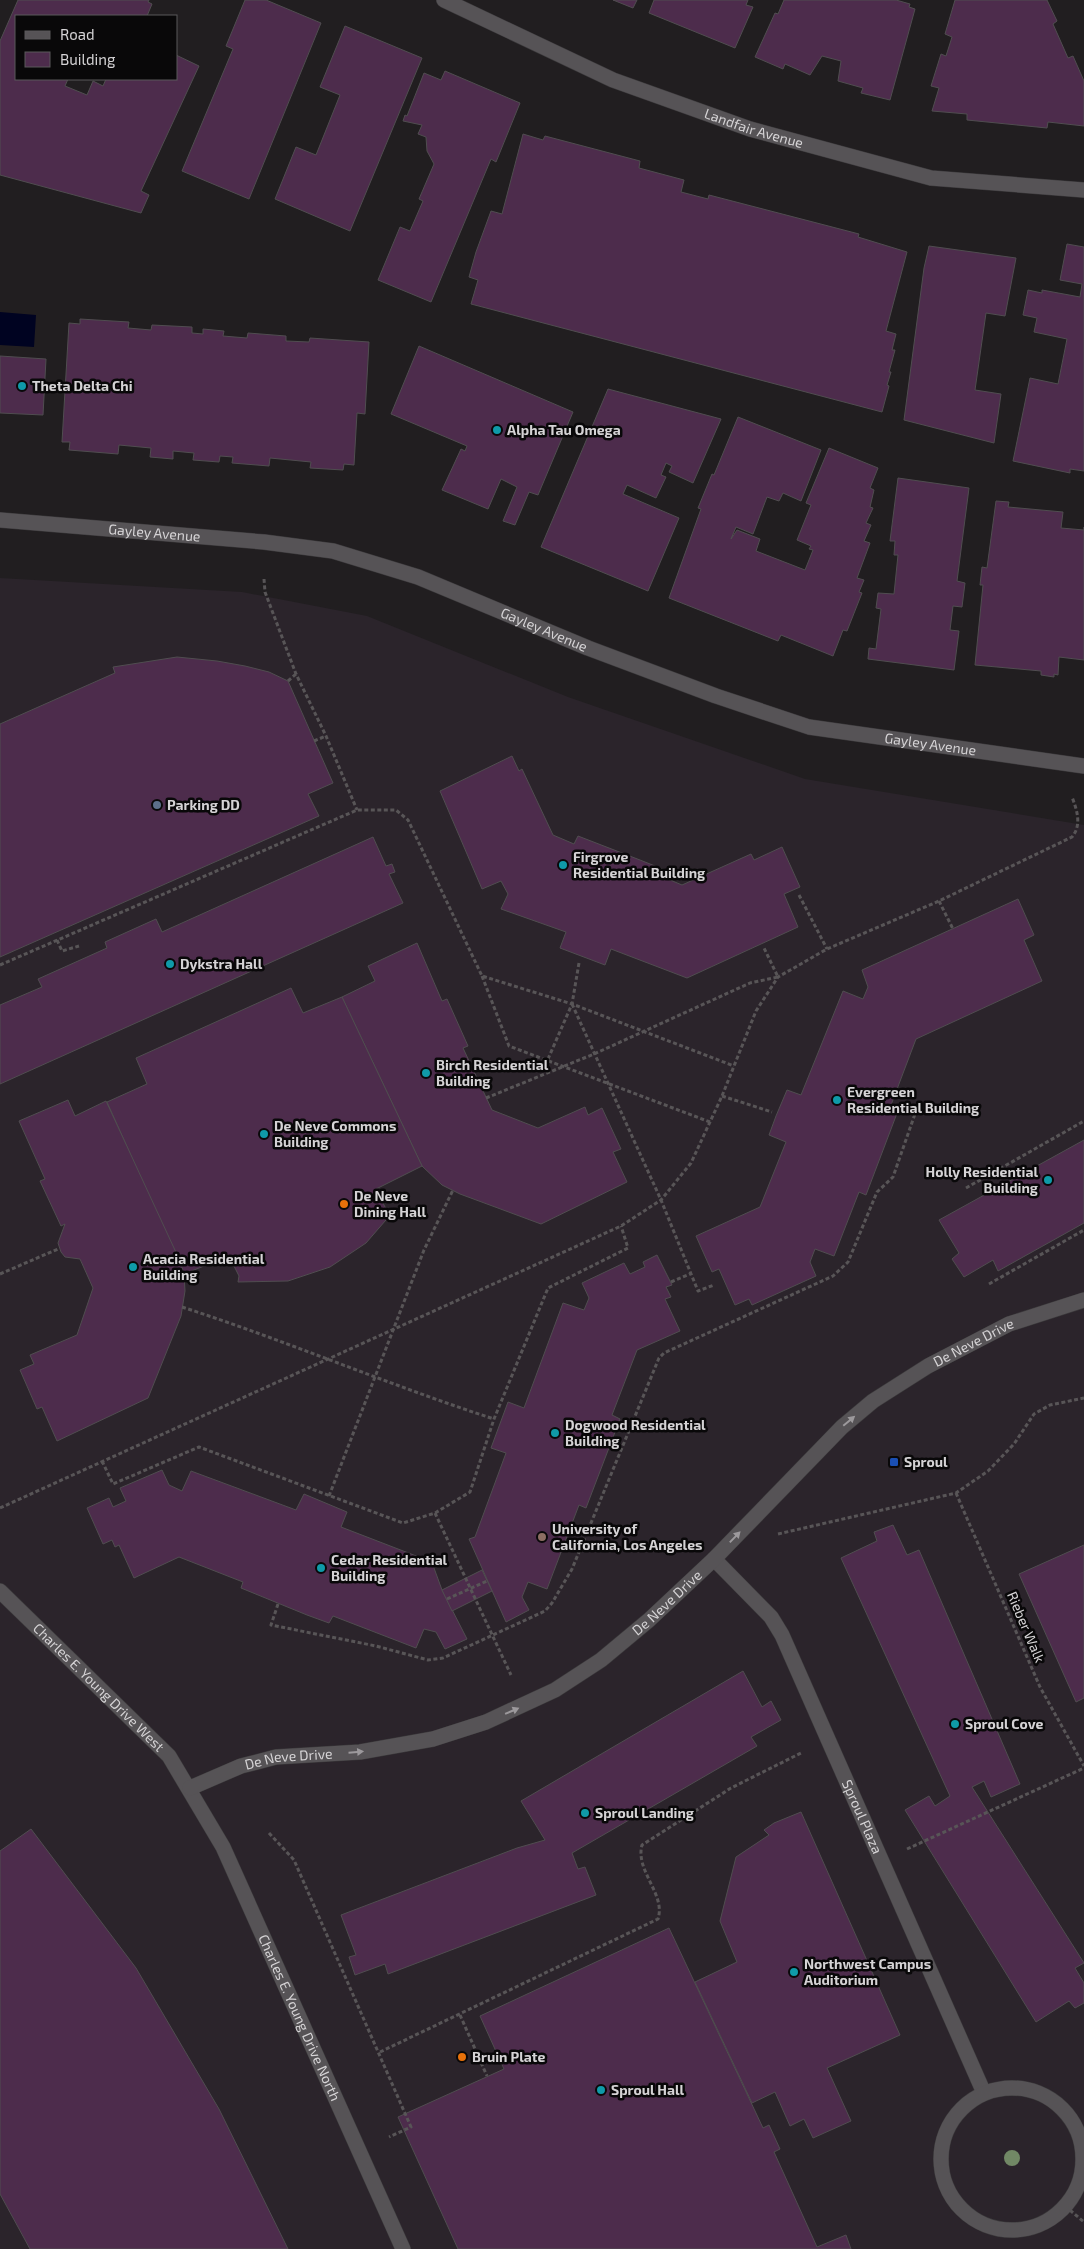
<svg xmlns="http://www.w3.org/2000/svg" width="1084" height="2249" font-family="'Exo 2',sans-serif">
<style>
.built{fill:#2b242b}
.water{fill:#000321}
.building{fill:#4d2c4c;stroke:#504d50}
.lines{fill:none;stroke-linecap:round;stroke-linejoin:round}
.street-casing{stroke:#3b393b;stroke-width:16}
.secondary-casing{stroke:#3b393b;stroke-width:16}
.path{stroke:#585557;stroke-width:3;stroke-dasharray:4 2.5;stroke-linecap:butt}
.street{stroke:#565356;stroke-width:15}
.secondary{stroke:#565356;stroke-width:15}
.path-bridge{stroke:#585557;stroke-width:3;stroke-dasharray:4 2.5;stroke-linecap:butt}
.tree{fill:#718865}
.oneway{fill:#9c999c}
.culture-dot{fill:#0f9aa8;stroke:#090809;stroke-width:2}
.service-dot{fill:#5c6f8a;stroke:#090809;stroke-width:2}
.food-dot{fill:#e8710a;stroke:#090809;stroke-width:2}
.transit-dot{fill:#1a4fb4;stroke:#090809;stroke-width:2}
.education-dot{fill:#8d6e63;stroke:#090809;stroke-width:2}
.labels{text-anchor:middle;stroke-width:5;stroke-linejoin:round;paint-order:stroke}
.street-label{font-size:14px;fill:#d5d3d5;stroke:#090809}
.poi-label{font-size:14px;font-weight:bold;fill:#d5d3d5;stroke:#090809;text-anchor:start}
</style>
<rect width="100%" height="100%" fill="#211e20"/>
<polygon class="built" points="0,578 242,592 367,616 568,697 805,779 1084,825 1084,2249 0,2249"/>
<polygon class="water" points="0,312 36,315 34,347 0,345"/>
<g class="building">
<polygon points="18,0 149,0 148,2 152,4 147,16 16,16 16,79 68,79 65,86 87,95 93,81 103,86 106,79 176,79 176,55 199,66 141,191 149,195 141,213 0,175 0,41"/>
<polygon points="245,0 266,0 321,23 249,199 182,171 233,49 226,46"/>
<polygon points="613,0 637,0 633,8"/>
<polygon points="654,0 748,0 746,5 753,7 735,48 649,13"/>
<polygon points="784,0 896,0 910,4 909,7 915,9 890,100 861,93 863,88 838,81 841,61 822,56 810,75 785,64 783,69 755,57 775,13 778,14"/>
<polygon points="955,0 1047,0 1057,21 1053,24 1068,58 1073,56 1084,81 1084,126 1048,122 1047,128 967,120 967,114 932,111 939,88 931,86 941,54 946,56 952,37 945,34"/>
<polygon points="345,26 422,58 350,231 275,199 296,147 316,155 340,95 320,87"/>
<polygon points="445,71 520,103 496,162 491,159 431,302 378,280 400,227 410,231 423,201 419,199 434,164 427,151 426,137 418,134 422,125 403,121 405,115 407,116 424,73 441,80"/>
<polygon points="523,134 543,140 545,136 640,161 639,168 684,180 681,192 708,199 709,195 813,222 859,234 858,237 907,252 886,331 896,334 892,350 895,350 889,372 891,372 887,385 889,386 882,412 471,304 478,280 469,277 476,252 491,211 502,214"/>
<polygon points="1067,244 1084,247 1084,471 1070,469 1070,473 1013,461 1030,378 1058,384 1067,339 1034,332 1037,318 1023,315 1028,290 1042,293 1042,290 1080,297 1082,284 1060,280"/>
<polygon points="929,246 1016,258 1005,316 986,313 975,390 1001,394 994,443 904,420 924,268"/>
<polygon points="80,319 129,322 128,328 151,330 152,325 192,327 192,333 203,334 203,329 224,331 223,336 247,338 248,333 286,336 286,341 309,342 310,338 369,342 365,414 357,413 354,465 344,464 343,470 310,468 311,462 270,458 269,466 232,463 233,457 220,456 219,462 193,460 194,453 173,451 173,459 150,457 151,448 119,445 118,454 69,450 70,442 62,442 69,323 80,324"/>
<polygon points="419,346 573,412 538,495 529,492 515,525 503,521 517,487 501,479 488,509 442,490 461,449 465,451 467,446 391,414"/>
<polygon points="0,356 46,359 43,415 0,413"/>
<polygon points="608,389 721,419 693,483 669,472 672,466 666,463 661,475 666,477 656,498 627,485 623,494 679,518 648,591 541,547"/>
<polygon points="738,417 821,450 801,501 783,493 779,501 767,497 753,534 736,527 731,539 737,530 760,539 756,551 805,570 813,550 809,549 811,546 797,540 811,505 806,503 829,448 878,468 870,488 874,490 870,507 873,508 866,523 871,525 864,541 870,543 857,578 864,580 859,592 862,593 847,631 843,630 833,656 781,635 778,641 669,598 701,509 698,508 712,474 714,475"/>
<polygon points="898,478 969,488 957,581 965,583 962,607 953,606 950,630 959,631 954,670 868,659 869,648 876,649 881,609 876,608 878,593 894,594 898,555 894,555 895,541 890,541"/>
<polygon points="996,501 1009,502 1008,507 1063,512 1061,528 1084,530 1084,527 1084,660 1059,657 1058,675 1054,674 1054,677 1041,675 1041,671 975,665 983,585 980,585 982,567 987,568"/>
<polygon points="177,657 217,661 245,666 269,672 288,681 333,783 308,794 319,816 0,957 0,724 115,673 113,667"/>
<polygon points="512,756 519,771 522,769 553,835 574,844 578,836 640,860 665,870 663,877 682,885 751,854 754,860 782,847 800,887 784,894 798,927 687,978 611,949 605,965 560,948 566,932 501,909 508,894 501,881 482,889 440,791"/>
<polygon points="373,837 386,866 392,864 395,872 389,874 403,903 0,1084 0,1005 42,987 38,979 107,948 105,942 156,919 162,932"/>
<polygon points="1018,899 1034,935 1024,940 1042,981 916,1039 891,1105 899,1108 866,1195 859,1192 834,1256 815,1249 810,1262 816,1276 752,1305 749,1299 735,1305 719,1269 712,1272 696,1236 760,1207 786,1142 769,1135 776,1116 787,1090 801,1095 843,991 863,999 868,987 862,970"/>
<polygon points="417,943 442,1001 447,999 468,1046 463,1048 492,1110 538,1128 585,1107 588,1115 602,1108 621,1149 613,1152 627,1182 541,1224 460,1194 442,1185 422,1166 342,997 375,981 368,966"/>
<polygon points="291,988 303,1013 342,997 422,1166 376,1189 385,1207 392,1213 366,1243 330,1267 288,1281 238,1282 239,1276 229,1256 184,1274 107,1102 147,1084 136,1058"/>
<polygon points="68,1100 75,1116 106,1101 180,1261 184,1274 185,1291 181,1316 148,1398 57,1441 42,1407 37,1409 20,1370 34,1364 30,1355 77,1335 93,1288 80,1259 65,1257 61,1252 58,1243 65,1224 61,1226 40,1181 45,1179 19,1121"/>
<polygon points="1084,1140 1084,1223 998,1271 993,1260 964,1277 952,1259 959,1253 939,1220"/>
<polygon points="657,1255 672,1285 666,1287 671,1297 665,1299 680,1331 637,1350 612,1415 620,1419 586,1508 579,1505 547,1589 528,1582 522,1597 529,1610 506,1622 469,1539 475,1537 506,1453 491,1448 508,1402 524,1408 563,1303 584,1310 589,1298 582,1283 624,1263 630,1274 645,1267 643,1262"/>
<polygon points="162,1470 169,1485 182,1491 191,1471 296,1510 304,1494 347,1512 341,1527 424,1559 430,1557 442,1590 467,1639 445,1649 436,1632 424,1629 416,1648 333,1616 329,1623 307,1615 241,1588 243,1582 179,1557 134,1578 119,1545 115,1547 112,1540 103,1544 87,1508 109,1498 113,1507 126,1501 120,1488"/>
<polygon points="893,1525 907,1555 919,1550 1020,1784 991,1797 984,1781 972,1787 1084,1963 1075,1968 1084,1983 1084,2003 1075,2008 1069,2001 1036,2022 905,1810 929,1796 935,1806 950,1796 841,1558 877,1541 874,1532"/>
<polygon points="1084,1545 1084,1698 1076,1702 1019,1574"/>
<polygon points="482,1570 492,1591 452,1611 442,1590"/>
<polygon points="743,1671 762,1707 771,1701 781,1720 751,1737 757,1746 572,1853 578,1869 585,1867 596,1895 388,1974 385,1964 355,1975 349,1957 356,1955 341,1915 517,1848 545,1840 521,1801"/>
<polygon points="801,1812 900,2035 827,2068 851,2121 813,2138 804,2119 790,2126 775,2092 752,2103 695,1982 737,1962 720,1921 736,1857 769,1835 764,1830 774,1823"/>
<polygon points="31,1829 136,1968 219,2109 288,2249 30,2249 0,2194 0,1851"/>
<polygon points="669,1928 763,2128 769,2125 780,2149 774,2152 817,2247 846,2235 851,2249 458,2249 398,2117 504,2069 480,2016"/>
</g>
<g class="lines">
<g class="street-casing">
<g id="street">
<path id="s1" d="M444,0L613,80L750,129L931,178L1084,190"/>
<path id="s2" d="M714,1559L771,1617L782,1635L984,2093"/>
<path id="s3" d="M0,1591L169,1756L223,1847L403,2249"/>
<path id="s4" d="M190,1788L241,1766L276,1757L360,1752L433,1739L486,1722L555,1690L601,1660L649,1620L714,1559L842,1427L873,1401L928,1366L1009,1324L1084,1300"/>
<circle cx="1012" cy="2159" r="71"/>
</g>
</g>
<g class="secondary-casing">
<g id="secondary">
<path id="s5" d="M0,520L264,542L333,551L418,577L588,648L716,696L809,727L1084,766"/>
</g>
</g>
<g class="path">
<polyline points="264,579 265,592 296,674 326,736 357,810"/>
<polyline points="288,681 296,674"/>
<polyline points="314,741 326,736"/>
<polyline points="799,895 827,949"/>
<polyline points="939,901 953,929"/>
<polyline points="57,940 62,951 79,946"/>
<polyline points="0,965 357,810 396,810 408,820 482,976 572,1004 734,1066"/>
<polyline points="482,976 509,1046 710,1122"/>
<polyline points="572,1004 661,1200 698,1291 714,1285"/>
<polyline points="548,1059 572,1004 579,963"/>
<polyline points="722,1096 772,1112"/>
<polyline points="486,1098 594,1054 750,983 778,977 764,948"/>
<polyline points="966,1188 1084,1121"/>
<polyline points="0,1274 58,1249"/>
<polyline points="671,1282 690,1274"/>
<polyline points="989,1284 1084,1230"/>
<path d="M182,1307C287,1341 389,1385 494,1419"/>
<polyline points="102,1461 113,1484 199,1447 403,1523 435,1513 470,1492 494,1419 548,1288 628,1248 621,1226"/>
<polyline points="956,1493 1040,1687 1084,1766"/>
<polyline points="329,1496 424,1250 453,1190"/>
<path d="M0,1508L621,1226L661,1200L691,1163L722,1096L756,1011L778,977L827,949L939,901L1072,837C1082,825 1077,810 1072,797"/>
<polyline points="435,1513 511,1675"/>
<polyline points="778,1534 956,1493 988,1471 1014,1444 1034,1414 1050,1405 1084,1398"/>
<polyline points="278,1604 271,1625 376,1646 428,1660 443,1658 545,1611 552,1603 572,1569 659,1358 664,1353 833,1276 848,1262 877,1192 893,1177 916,1111"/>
<polyline points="269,1833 294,1860 411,2127 389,2137"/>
<polyline points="907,1849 1084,1768"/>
<polyline points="460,2015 487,2076"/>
<path d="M380,2052L658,1919C666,1894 635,1871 642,1845L731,1788L803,1752"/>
<polyline points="1065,2206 1084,2222"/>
</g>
<use href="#street" class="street"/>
<use href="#secondary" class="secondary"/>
<polyline class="path-bridge" points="447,1599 487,1581"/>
</g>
<circle class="tree" cx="1012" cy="2158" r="8"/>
<defs><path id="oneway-solid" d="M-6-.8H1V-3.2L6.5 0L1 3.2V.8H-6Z" transform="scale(1.25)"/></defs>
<g class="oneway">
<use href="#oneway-solid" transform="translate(849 1421) rotate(-40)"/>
<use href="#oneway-solid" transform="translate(735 1537) rotate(-46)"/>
<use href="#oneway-solid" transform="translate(512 1711) rotate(-23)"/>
<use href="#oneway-solid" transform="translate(356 1752) rotate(-5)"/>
</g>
<g class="culture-dot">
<circle cx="22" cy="386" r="5"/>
<circle cx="497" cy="430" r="5"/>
<circle cx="563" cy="865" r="5"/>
<circle cx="170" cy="964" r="5"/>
<circle cx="426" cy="1073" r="5"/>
<circle cx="837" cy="1100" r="5"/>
<circle cx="264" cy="1134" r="5"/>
<circle cx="1048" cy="1180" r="5"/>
<circle cx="133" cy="1267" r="5"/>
<circle cx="555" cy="1433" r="5"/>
<circle cx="321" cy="1568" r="5"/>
<circle cx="955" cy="1724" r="5"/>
<circle cx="585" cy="1813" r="5"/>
<circle cx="794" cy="1972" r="5"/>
<circle cx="601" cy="2090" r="5"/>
</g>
<circle class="service-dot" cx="157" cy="805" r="5"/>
<g class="food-dot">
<circle cx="344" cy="1204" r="5"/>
<circle cx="462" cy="2057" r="5"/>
</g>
<rect class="transit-dot" x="889" y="1457" width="10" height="10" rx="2.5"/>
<circle class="education-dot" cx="542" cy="1537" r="5"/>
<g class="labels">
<g class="street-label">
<text dy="5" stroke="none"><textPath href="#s1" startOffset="336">Landfair Avenue</textPath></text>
<text dy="5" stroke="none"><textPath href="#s5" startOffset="155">Gayley Avenue</textPath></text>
<text dy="5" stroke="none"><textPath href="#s5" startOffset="560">Gayley Avenue</textPath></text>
<text dy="5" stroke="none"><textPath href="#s5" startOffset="965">Gayley Avenue</textPath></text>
<text dy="5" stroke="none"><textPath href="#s4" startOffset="929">De Neve Drive</textPath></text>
<text dy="5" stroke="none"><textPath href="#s4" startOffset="524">De Neve Drive</textPath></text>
<text transform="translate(1026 1627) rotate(67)" y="5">Rieber Walk</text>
<text dy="5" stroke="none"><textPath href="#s3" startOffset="138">Charles E. Young Drive West</textPath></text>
<text dy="5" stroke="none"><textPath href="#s4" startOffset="104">De Neve Drive</textPath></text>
<text dy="5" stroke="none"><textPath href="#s2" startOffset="301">Sproul Plaza</textPath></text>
<text dy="5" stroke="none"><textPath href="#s3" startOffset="529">Charles E. Young Drive North</textPath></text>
</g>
<g class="poi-label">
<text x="32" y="391">Theta Delta Chi</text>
<text x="507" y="435">Alpha Tau Omega</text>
<text x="167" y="810">Parking DD</text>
<text x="573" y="862">Firgrove<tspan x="573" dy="16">Residential Building</tspan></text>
<text x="180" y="969">Dykstra Hall</text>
<text x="436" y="1070">Birch Residential<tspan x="436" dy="16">Building</tspan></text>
<text x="847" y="1097">Evergreen<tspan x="847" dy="16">Residential Building</tspan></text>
<text x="274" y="1131">De Neve Commons<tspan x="274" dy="16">Building</tspan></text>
<text x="1038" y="1177" text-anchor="end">Holly Residential<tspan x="1038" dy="16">Building</tspan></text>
<text x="354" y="1201">De Neve<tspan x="354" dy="16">Dining Hall</tspan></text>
<text x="143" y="1264">Acacia Residential<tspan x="143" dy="16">Building</tspan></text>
<text x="565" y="1430">Dogwood Residential<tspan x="565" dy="16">Building</tspan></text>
<text x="904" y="1467">Sproul</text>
<text x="552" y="1534">University of<tspan x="552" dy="16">California, Los Angeles</tspan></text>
<text x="331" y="1565">Cedar Residential<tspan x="331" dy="16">Building</tspan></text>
<text x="965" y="1729">Sproul Cove</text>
<text x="595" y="1818">Sproul Landing</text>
<text x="804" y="1969">Northwest Campus<tspan x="804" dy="16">Auditorium</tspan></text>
<text x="472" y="2062">Bruin Plate</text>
<text x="611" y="2095">Sproul Hall</text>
</g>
</g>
<rect x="15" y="15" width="162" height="65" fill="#090809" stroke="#5b595b"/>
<rect x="25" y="31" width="25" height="8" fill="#565356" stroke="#5b595b"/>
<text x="60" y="40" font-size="15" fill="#d5d3d5">Road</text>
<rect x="25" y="52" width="25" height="15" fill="#4d2c4c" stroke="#5b595b"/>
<text x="60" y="65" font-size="15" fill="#d5d3d5">Building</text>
</svg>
